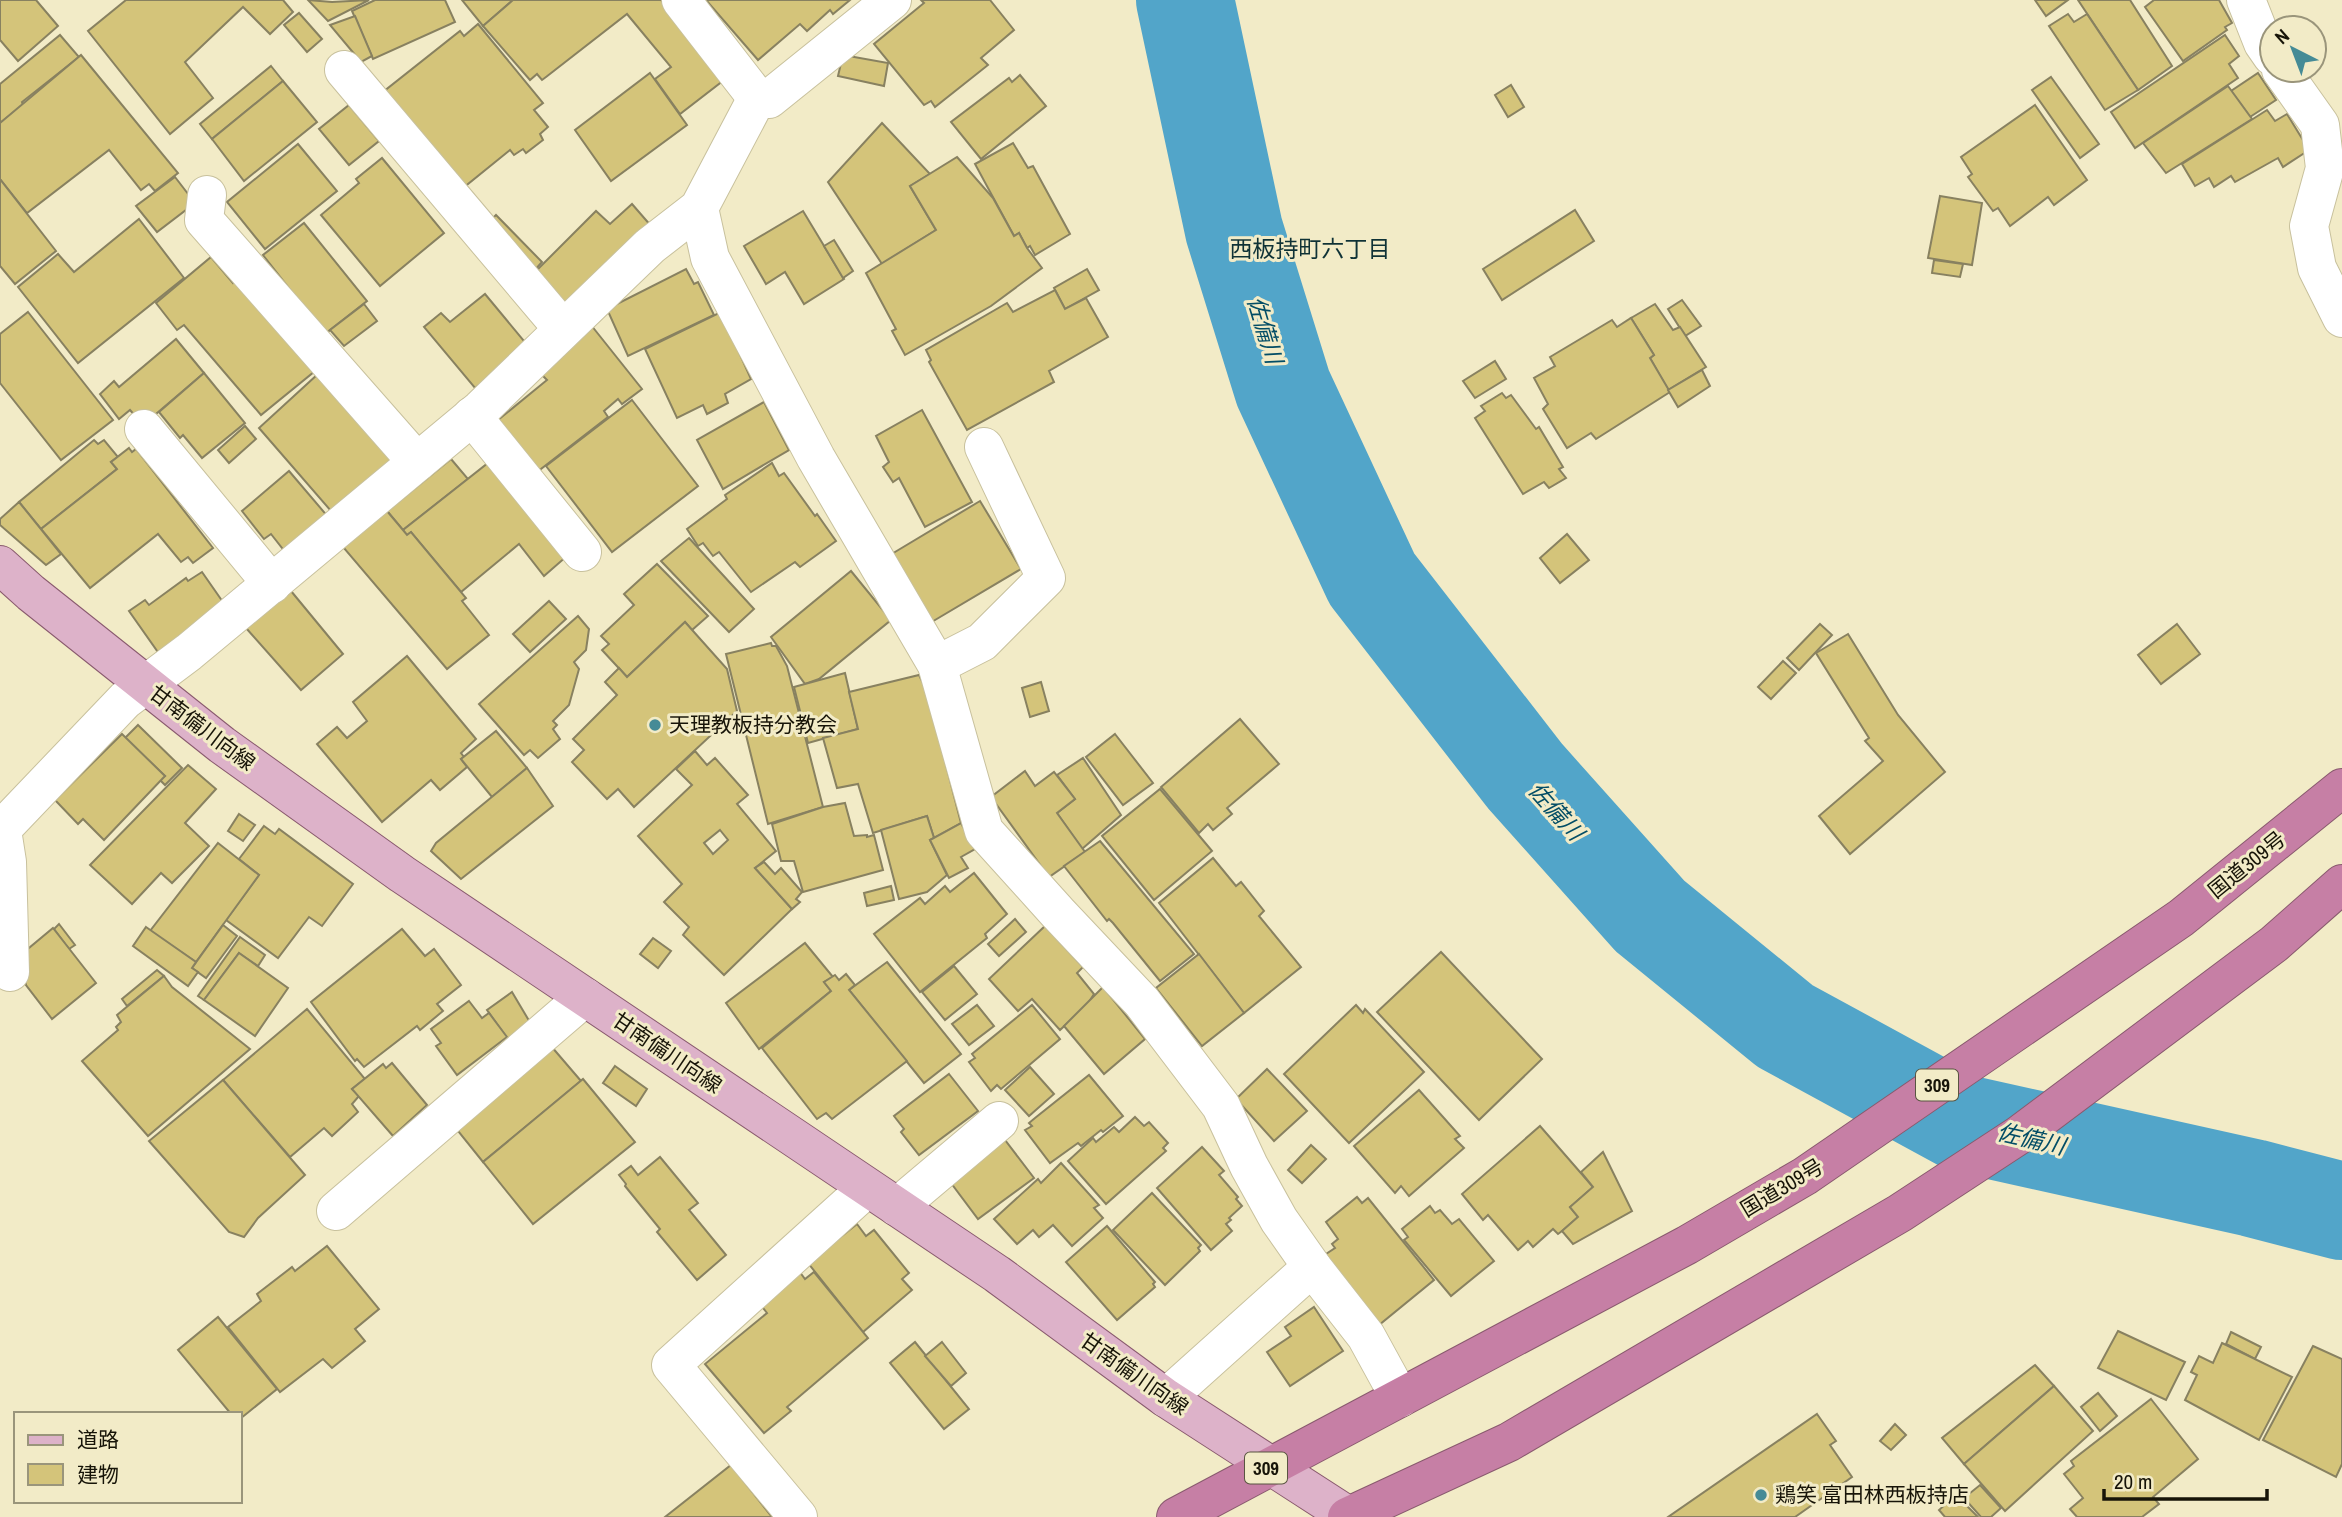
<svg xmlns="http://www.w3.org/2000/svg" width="2342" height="1517" font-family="'Archivo Narrow','Noto Sans JP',sans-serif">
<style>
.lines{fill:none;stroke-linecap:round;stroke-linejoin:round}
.river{stroke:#52a5c9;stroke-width:98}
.building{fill:#d4c47a;stroke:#888160;stroke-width:2;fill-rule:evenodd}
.minor-casing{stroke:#c8c19d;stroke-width:40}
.major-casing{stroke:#895a6e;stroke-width:40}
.highway-casing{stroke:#895a6e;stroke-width:40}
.minor{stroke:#fff;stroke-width:38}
.major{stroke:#ddb2c9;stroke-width:38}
.highway{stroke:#c67fa5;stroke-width:38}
.poi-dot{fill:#458b96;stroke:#f2ebc7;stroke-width:2.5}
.labels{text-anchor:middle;stroke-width:6;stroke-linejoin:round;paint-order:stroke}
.shield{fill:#f2ebc7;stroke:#595441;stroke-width:2}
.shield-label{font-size:19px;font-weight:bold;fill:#171408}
.poi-label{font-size:21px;fill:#171408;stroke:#f2ebc7;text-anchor:start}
.street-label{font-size:21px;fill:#171408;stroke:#f2ebc7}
.neighbourhood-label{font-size:23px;fill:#0f3236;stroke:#f2ebc7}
.water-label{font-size:23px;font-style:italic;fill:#034d66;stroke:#f2ebc7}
</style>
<rect width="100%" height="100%" fill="#f2ebc7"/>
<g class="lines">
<polyline class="river" points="1185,0 1234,230 1283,388 1372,579 1525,776 1650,916 1785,1026 1965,1124 2253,1188 2342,1211"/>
</g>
<g class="building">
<polygon points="0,0 36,0 58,26 18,61 0,40"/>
<polygon points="126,0 283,0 293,12 270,34 243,7 185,62 213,98 170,134 88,31"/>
<polygon points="308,0 332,2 369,0 328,21"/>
<polygon points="375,0 445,0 455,22 373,59 352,11"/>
<polygon points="462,0 513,0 483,26"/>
<polygon points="513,0 661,0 724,80 680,114 655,79 671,67 627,14 546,77 542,80 537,74 530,80 483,26"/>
<polygon points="706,0 850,0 833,14 830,10 807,31 800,24 758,60"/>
<polygon points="921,0 990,0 1014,30 981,58 988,65 935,107 931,101 924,105 874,44 924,3"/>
<polygon points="2035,0 2068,0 2046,16"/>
<polygon points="2078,0 2130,0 2172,66 2138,90"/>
<polygon points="2154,0 2219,0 2232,23 2225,27 2227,30 2183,61 2145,7"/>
<polygon points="299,13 322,39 307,52 284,25"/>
<polygon points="2068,14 2074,22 2087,14 2138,90 2105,110 2049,26"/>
<polygon points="355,16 372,56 361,62 330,25"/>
<polygon points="478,24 543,103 534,110 548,127 540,134 543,140 526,153 523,149 514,155 510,150 463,188 383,92 460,31 464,36"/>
<polygon points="60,35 79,57 22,102 23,105 0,123 0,84"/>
<polygon points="2225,35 2239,56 2229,64 2238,78 2135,148 2111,112"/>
<polygon points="81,55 178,173 155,191 149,184 141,190 109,150 27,213 0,179 0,123"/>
<polygon points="843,55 888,63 884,86 838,76"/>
<polygon points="271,66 283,81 212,139 200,124"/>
<polygon points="650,73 687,125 611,181 575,130"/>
<polygon points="2258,73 2276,100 2250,117 2231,91"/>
<polygon points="1020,75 1046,106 981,159 951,122 1009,78 1012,82"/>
<polygon points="2051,77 2099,144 2080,158 2032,90"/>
<polygon points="283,81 317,122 244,181 212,139"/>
<polygon points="1511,85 1524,107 1508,117 1495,95"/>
<polygon points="2228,86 2252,119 2166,173 2143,143"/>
<polygon points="349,105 379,141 349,165 319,129"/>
<polygon points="2035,105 2087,180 2054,205 2048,197 2010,226 1998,208 1993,211 1968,177 1972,174 1961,157"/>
<polygon points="2267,110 2275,121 2287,114 2309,150 2283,167 2278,158 2235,182 2231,176 2214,187 2209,178 2195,186 2182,164"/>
<polygon points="882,123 930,174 910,186 936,230 882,264 828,182"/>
<polygon points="1013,143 1028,168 1033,166 1070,234 1035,255 1030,246 1027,248 1019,233 1014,236 975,164"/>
<polygon points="298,144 337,191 265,249 227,202"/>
<polygon points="957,157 993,198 1014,236 1019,233 1027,248 1042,268 991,306 905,355 892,331 896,329 866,273 936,230 910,186"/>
<polygon points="382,158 444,233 380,286 321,215 359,183 356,179"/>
<polygon points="175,177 195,203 157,232 136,206"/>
<polygon points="0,179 56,251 15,284 0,266"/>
<polygon points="1940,196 1982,203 1972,265 1928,258"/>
<polygon points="632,204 652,227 568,308 533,274 596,211 610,224"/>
<polygon points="1575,210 1594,241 1502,300 1483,269"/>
<polygon points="803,211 844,279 804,304 785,272 766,284 744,246"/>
<polygon points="496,215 542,262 534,271 487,224"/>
<polygon points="139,219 184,278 78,363 18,287 58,254 74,272"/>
<polygon points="304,223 367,301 325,334 263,255"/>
<polygon points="834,240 853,271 843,278 824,246"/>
<polygon points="211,257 233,283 239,278 315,371 261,415 184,325 177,330 156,303"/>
<polygon points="1934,260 1963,264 1960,277 1932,273"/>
<polygon points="686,269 694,284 698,282 714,315 628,356 607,309"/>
<polygon points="1087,269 1099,290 1065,309 1054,288"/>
<polygon points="1055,290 1065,309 1086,298 1108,337 1049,371 1054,382 967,430 929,362 931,360 926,350 1007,303 1013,312"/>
<polygon points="485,294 529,347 475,388 424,327 441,313 450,322"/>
<polygon points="1682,300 1701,326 1685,336 1668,309"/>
<polygon points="364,304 377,321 344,346 330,330"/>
<polygon points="1655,304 1673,330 1680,327 1706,367 1668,390 1650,358 1654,355 1631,318"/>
<polygon points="28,312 113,420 61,460 0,383 0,334"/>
<polygon points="721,312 751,379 725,394 728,403 707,414 703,405 677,418 645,349"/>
<polygon points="1631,318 1654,355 1650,358 1670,392 1596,439 1591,433 1567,448 1543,409 1548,404 1534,378 1555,366 1550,357 1612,320 1617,327"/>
<polygon points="591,325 642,389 622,404 618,399 604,411 608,417 537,472 498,420 547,380 541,374"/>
<polygon points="176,339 204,373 143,425 130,410 119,419 100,394 114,381 119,387"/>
<polygon points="1495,361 1506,379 1475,398 1463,381"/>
<polygon points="1702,370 1710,386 1678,407 1668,390"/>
<polygon points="204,373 245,423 202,458 183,435 180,438 159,412"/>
<polygon points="318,374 394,460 338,519 259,428"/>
<polygon points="1502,393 1506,398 1511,395 1536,429 1539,427 1563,467 1559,469 1566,478 1549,488 1544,482 1523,494 1475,418 1485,411 1481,406"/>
<polygon points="632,400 698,486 612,552 546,466"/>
<polygon points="764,402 789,450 723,489 697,440"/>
<polygon points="922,410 972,502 925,527 899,478 893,482 883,467 889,462 876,436"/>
<polygon points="245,426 256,439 229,463 218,450"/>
<polygon points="94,440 98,444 104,440 118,457 111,462 117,469 41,529 19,502"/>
<polygon points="129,448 132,452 136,449 213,548 193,563 188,557 181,562 158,534 90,588 41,529 117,469 111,462"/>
<polygon points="451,459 468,479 403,530 387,511"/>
<polygon points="488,463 567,556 544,576 519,544 461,592 411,532 407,535 403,530"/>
<polygon points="772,463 779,476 784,473 815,516 817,514 836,541 800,567 795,562 751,592 719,552 713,556 703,543 698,546 687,529 727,499 725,495"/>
<polygon points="289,471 329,518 286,553 271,534 264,539 242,511"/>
<polygon points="980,501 1021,569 930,623 890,555"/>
<polygon points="19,502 61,554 46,565 0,525 0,519"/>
<polygon points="387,511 407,535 411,532 466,598 462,601 489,635 447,669 343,547"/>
<polygon points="1567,534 1589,560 1560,583 1540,558"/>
<polygon points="689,538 754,609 729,632 661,561"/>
<polygon points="657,564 708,616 692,630 685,622 627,677 602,650 609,644 601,636 634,605 624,594"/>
<polygon points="851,571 891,620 819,679 805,684 771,637"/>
<polygon points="202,572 225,605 160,655 129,611 145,600 149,605 186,578 188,581"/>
<polygon points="291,591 343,654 301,690 246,628"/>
<polygon points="549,601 566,619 530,652 513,634"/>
<polygon points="578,616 589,629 586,650 574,662 579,669 569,705 553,721 557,725 553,729 560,739 538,758 530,750 524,755 479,704"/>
<polygon points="685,622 727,669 737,711 634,807 618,789 607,799 572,762 584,750 573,739 617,695 605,682 619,668 627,677"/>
<polygon points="1820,624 1832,635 1799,670 1787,658"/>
<polygon points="2177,624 2200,654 2161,684 2138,655"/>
<polygon points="1848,634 1898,715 1945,772 1850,854 1819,816 1883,761 1865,741 1869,738 1816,653"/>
<polygon points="771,643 772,646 776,646 787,666 823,807 768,824 726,654"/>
<polygon points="407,656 476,739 461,753 464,757 461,759 467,767 440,790 431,780 382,822 317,744 337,727 347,738 367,721 353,702"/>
<polygon points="1783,661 1796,673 1771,699 1758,687"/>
<polygon points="845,673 858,729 808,743 794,687"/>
<polygon points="919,675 927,691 961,823 934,838 927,816 873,833 858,784 837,788 823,738 858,729 849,692"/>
<polygon points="1041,682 1049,711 1030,717 1022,688"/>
<polygon points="1240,719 1279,764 1227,808 1232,814 1213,830 1208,824 1199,833 1161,787"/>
<polygon points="138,725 182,768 165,785 160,780 165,776 125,738"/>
<polygon points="496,731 527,768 492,797 461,759"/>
<polygon points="122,734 165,776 104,840 83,819 78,824 55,800"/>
<polygon points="1115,734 1153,783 1123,805 1086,757"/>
<path d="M695,751L707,765L715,758L748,795L737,804L776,851L755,868L792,909L724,975L683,935L689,927L664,902L682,884L638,836L692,785L676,769ZM720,830L728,840L713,854L704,843Z"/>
<polygon points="1083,758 1121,815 1082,849 1057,813 1075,799 1057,775"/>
<polygon points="188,765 216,789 185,823 209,846 172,883 161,873 132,904 90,865"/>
<polygon points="527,768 553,806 461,879 431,851 436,843"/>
<polygon points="1025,771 1035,786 1054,772 1075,799 1057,813 1085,852 1049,877 991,797"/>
<polygon points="1160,789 1212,851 1154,900 1102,836"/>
<polygon points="845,803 854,836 867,835 867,837 874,835 883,870 803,892 794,861 781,861 772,824 823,807"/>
<polygon points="239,814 255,825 243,841 228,831"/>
<polygon points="927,816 934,838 930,840 947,875 927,892 899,899 881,830"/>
<polygon points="961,823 975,849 961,857 968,868 949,878 930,840"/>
<polygon points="264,826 275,834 279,829 353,884 322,926 309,917 278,958 226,920 259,875 239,859"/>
<polygon points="1100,841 1194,954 1160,981 1113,923 1109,919 1107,921 1064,866"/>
<polygon points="218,843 259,875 196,962 150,931"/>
<polygon points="1213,858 1236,886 1241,882 1264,911 1259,916 1301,967 1244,1013 1159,903"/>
<polygon points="764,862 775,874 781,868 802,892 796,899 800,902 792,909 755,868"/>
<polygon points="974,873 1007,914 985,934 987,938 920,992 874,934 920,898 925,904 945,886 950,892"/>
<polygon points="891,886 894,900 867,906 864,893"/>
<polygon points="1015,919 1026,932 999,956 988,944"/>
<polygon points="59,924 75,945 69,949 54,929"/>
<polygon points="223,925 237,936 206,978 192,968"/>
<polygon points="1045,926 1083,967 1077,973 1094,994 1087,1005 1060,1030 1032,999 1018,1011 989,979"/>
<polygon points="146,927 196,962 192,968 198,972 188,986 133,946"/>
<polygon points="53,928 96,983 52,1019 26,985 23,953"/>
<polygon points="402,929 425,956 434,949 461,985 437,1004 443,1011 420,1030 417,1026 364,1067 357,1059 355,1061 311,1002"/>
<polygon points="240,937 265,955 258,966 239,953 204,1000 198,996"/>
<polygon points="653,938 671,951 658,968 640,954"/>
<polygon points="805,943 833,977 824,982 831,991 759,1049 726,1003"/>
<polygon points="1441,952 1542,1059 1479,1120 1377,1012"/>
<polygon points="239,953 288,988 255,1036 204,1000"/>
<polygon points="1199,954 1244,1013 1202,1046 1156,988"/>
<polygon points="887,962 961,1054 924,1083 849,990"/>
<polygon points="954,966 977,994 945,1020 922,992"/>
<polygon points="157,970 164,976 127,1006 122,999"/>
<polygon points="846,974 855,985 849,990 907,1061 832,1119 826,1113 817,1119 762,1048 831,991 824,982 835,975 839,980"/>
<polygon points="164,976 172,987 250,1049 148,1136 82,1061 118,1030 116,1027 121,1022 117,1015"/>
<polygon points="1103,987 1145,1039 1104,1074 1064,1026"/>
<polygon points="512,992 531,1024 509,1041 487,1010"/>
<polygon points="469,1001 482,1018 489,1013 507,1037 457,1075 436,1046 441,1043 431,1029"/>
<polygon points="977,1005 994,1026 969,1045 952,1024"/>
<polygon points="1032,1005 1060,1039 1001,1089 997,1085 991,1091 969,1062 975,1058 972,1054"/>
<polygon points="1356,1005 1363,1013 1365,1009 1424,1072 1349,1143 1284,1074"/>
<polygon points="307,1009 365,1079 352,1089 359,1096 352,1104 358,1112 332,1136 324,1128 290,1157 223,1080"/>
<polygon points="551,1046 581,1081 483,1162 454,1126"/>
<polygon points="392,1063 427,1105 393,1136 352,1089 383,1064 386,1068"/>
<polygon points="615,1066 647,1089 636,1106 603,1083"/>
<polygon points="1030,1067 1054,1094 1029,1116 1005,1090"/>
<polygon points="1267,1069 1307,1111 1274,1141 1236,1099"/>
<polygon points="949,1074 978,1111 919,1155 901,1132 904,1129 894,1116"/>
<polygon points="1089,1075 1123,1116 1103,1132 1101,1130 1081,1146 1078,1143 1050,1163 1025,1130 1032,1126 1029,1123 1035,1118"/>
<polygon points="583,1079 635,1142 533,1224 483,1162"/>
<polygon points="223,1080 305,1175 258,1218 244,1237 229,1232 149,1141"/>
<polygon points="1419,1090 1460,1136 1455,1139 1464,1148 1409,1196 1401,1186 1395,1193 1354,1146"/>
<polygon points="1135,1117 1144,1126 1149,1122 1168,1143 1163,1148 1166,1151 1106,1204 1068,1161 1093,1138 1096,1142 1114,1127 1119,1132"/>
<polygon points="1540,1126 1593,1187 1570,1207 1578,1217 1562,1231 1558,1234 1553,1229 1533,1247 1528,1241 1518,1250 1488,1215 1483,1220 1462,1194"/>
<polygon points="1002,1136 1034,1178 978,1219 948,1179"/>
<polygon points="1311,1145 1326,1159 1302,1183 1288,1170"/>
<polygon points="1202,1147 1224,1171 1219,1175 1238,1197 1236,1199 1242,1206 1229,1218 1231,1220 1226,1224 1232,1231 1211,1250 1157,1188"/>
<polygon points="1603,1152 1632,1211 1573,1244 1562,1231 1578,1217 1570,1207 1593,1187 1581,1172"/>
<polygon points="660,1157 698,1203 689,1210 726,1255 697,1280 657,1232 660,1229 625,1186 626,1184 619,1175 631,1166 638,1175"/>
<polygon points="1061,1163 1099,1205 1094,1208 1103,1218 1072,1246 1053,1225 1039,1237 1033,1230 1017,1244 994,1219 1038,1179 1041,1183"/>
<polygon points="1152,1193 1201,1245 1198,1248 1200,1251 1165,1285 1113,1230"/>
<polygon points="1357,1197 1362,1203 1368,1198 1434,1280 1379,1325 1323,1256 1335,1248 1332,1244 1338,1239 1326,1222"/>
<polygon points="1430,1206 1435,1213 1440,1210 1452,1224 1459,1219 1494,1261 1451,1296 1404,1240 1408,1237 1402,1229"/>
<polygon points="857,1224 866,1236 874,1230 909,1273 902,1279 912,1290 863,1332 808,1263"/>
<polygon points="1107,1226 1155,1282 1153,1284 1155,1287 1117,1320 1066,1262"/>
<polygon points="327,1246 379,1309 355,1329 365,1341 332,1368 323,1359 280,1392 228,1327 261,1301 257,1294 292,1267 295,1271"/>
<polygon points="799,1271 805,1279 814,1272 868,1338 787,1407 791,1411 764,1433 705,1364 767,1313 760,1304"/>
<polygon points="1314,1307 1343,1351 1290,1386 1267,1352 1291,1336 1285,1327"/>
<polygon points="218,1317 277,1389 240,1419 240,1414 231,1414 178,1350"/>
<polygon points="2118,1331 2185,1362 2166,1400 2098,1368"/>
<polygon points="2231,1332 2261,1347 2255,1359 2226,1344"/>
<polygon points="915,1342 969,1409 944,1429 890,1363"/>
<polygon points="942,1342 966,1373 951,1386 925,1356"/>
<polygon points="2222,1343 2292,1377 2259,1440 2185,1400 2197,1375 2191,1372 2199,1356 2213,1363"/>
<polygon points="2313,1346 2342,1359 2342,1464 2336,1477 2263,1440"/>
<polygon points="2035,1365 2054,1386 1964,1464 1942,1438"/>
<polygon points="2054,1386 2093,1431 2005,1511 1964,1464"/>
<polygon points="2098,1393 2117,1416 2100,1431 2081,1407"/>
<polygon points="2151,1399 2198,1459 2153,1497 2159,1504 2142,1517 2077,1517 2070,1509 2083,1498 2064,1474 2074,1466 2071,1461"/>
<polygon points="1817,1414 1836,1441 1830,1445 1852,1477 1795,1517 1668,1517"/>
<polygon points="1895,1424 1906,1435 1891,1450 1880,1441"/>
<polygon points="731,1465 772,1517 665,1517"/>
<polygon points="1980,1485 2001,1508 1991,1517 1981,1517 1964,1498"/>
<polygon points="1956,1495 1978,1517 1945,1517 1939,1510"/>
</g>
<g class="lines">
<g class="minor-casing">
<g id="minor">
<polyline points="681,0 757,98 769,99 892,0"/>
<polyline points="2246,0 2263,43 2272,56"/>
<polyline points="344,70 563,329"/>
<polyline points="2281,70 2320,125 2325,168 2309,226 2317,268 2342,318"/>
<polyline points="207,195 204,220 417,462"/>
<polyline points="699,208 710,258 816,458 937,665 984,831 1058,913 1142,1002 1221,1106 1249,1166 1279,1220 1312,1267 1366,1336 1400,1398"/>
<polyline points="472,416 582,552"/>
<polyline points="144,429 272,584"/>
<polyline points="937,665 982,642 1046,578 984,447"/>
<polyline points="2,830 7,862 10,972"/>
<polyline points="0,831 125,700 189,652 481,409 650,246 699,208 757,98"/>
<polyline points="897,1207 999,1121"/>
<polyline points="336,1211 585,997"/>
<polyline points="1166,1398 1312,1267"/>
<polyline points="798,1517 671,1365 867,1188"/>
</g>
</g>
<g class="major-casing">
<polyline id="major" points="0,565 31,593 222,745 402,874 997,1274 1166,1398 1350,1517"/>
</g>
<g class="highway-casing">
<g id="highway">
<polyline points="1176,1517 1687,1245 1805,1176 2181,918 2342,788"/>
<polyline points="1347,1517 1509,1442 1900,1213 2019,1135 2274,944 2342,884"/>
</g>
</g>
<use href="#minor" class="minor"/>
<use href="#major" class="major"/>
<use href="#highway" class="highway"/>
</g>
<g class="poi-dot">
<circle cx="655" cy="725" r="7"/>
<circle cx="1761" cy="1495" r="7"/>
</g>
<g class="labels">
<g class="shield">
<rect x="1916" y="1069.5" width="42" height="31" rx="5"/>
<rect x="1245" y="1452.5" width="42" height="31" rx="5"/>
</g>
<g class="shield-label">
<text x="1937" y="1092">309</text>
<text x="1266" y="1475">309</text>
</g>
<g class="poi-label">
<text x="669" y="732">天理教板持分教会</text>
<text x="1775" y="1502">鶏笑 富田林西板持店</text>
</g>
<g class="street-label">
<text transform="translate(202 728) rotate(37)" y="7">甘南備川向線</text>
<text transform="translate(2247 865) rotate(-39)" y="7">国道309号</text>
<text transform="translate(667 1053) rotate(34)" y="7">甘南備川向線</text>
<text transform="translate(1782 1188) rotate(-31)" y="7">国道309号</text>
<text transform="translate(1134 1374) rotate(35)" y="7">甘南備川向線</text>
</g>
<g class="neighbourhood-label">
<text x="1310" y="257">西板持町六丁目</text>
</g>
<g class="water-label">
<text transform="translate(1265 330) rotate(73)" y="8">佐備川</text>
<text transform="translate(1556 811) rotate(48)" y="8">佐備川</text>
<text transform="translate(2031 1139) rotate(13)" y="8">佐備川</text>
</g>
</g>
<rect x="14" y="1412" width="228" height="91" fill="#f2ebc7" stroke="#9a957b" stroke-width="2"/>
<rect x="28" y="1435" width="35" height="10" fill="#ddb2c9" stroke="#9a957b" stroke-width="2"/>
<text x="77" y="1447" font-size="21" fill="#171408">道路</text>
<rect x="28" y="1464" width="35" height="21" fill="#d4c47a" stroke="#9a957b" stroke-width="2"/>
<text x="77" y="1482" font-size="21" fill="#171408">建物</text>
<g transform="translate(2293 49) rotate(318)"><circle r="33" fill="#f2ebc7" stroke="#9a957b" stroke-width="2"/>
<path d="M0-5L12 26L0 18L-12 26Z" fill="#458b96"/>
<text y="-10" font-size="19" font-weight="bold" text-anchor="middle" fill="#171408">N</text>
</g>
<path d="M2104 1489v10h163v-10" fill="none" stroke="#171408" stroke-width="3.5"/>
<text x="2114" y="1489" font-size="21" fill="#171408" stroke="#f2ebc7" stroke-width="5" paint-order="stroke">20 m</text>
</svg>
